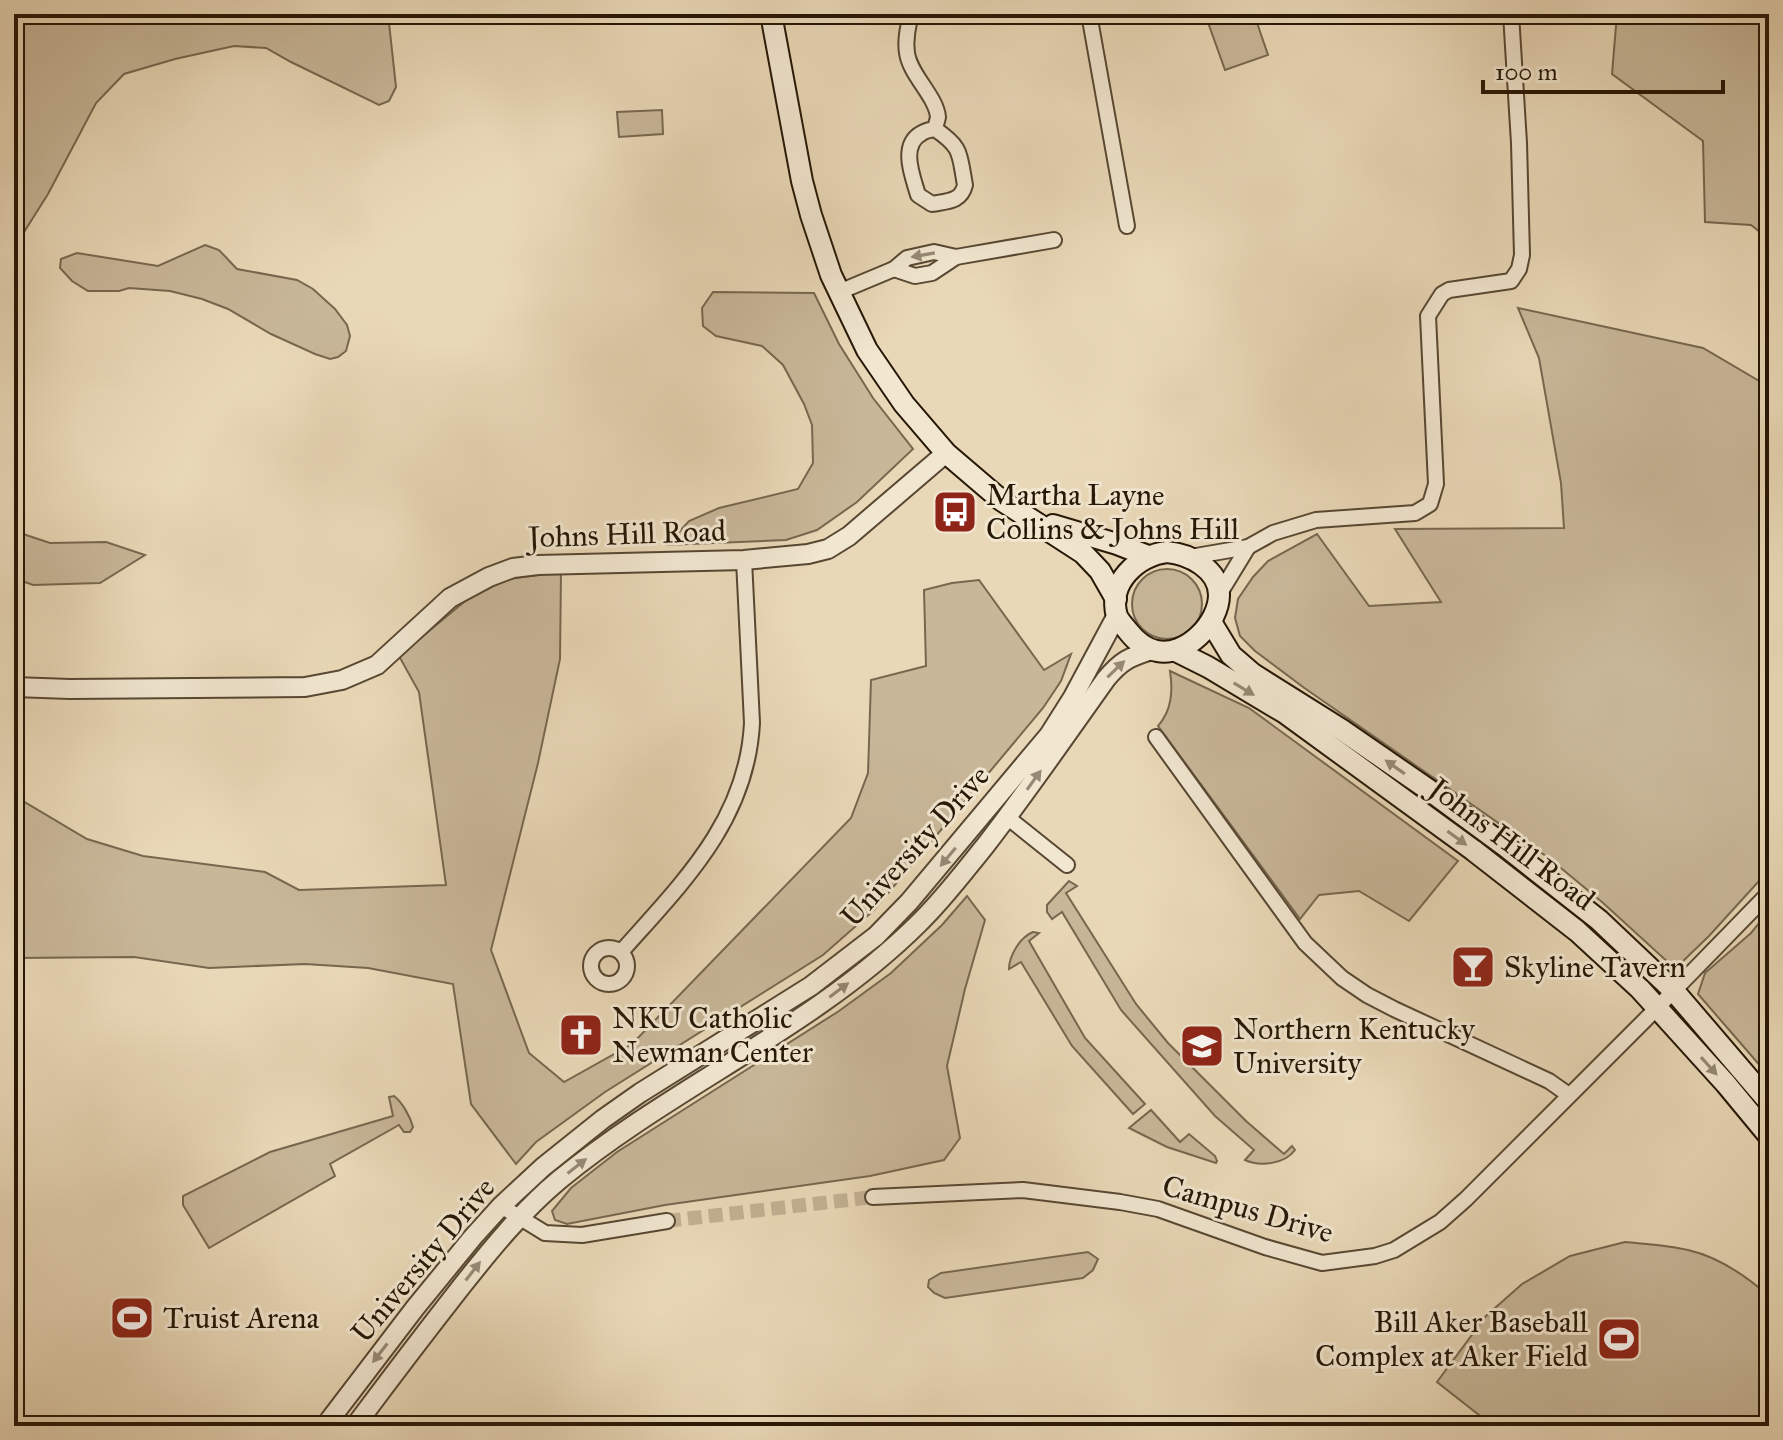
<svg xmlns="http://www.w3.org/2000/svg" width="1783" height="1440" font-family="'IM FELL Great Primer',serif">
<style>
.green{fill:#c8b799;stroke:#77674f;stroke-width:2}
.lines{fill:none;stroke-linecap:round;stroke-linejoin:round}
.minor-tunnel{stroke:#c2b193;stroke-width:14;stroke-dasharray:14 7;stroke-linecap:butt}
.minor-casing{stroke:#574732;stroke-width:18}
.tertiary-casing{stroke:#574732;stroke-width:22}
.secondary-casing{stroke:#261705;stroke-width:24}
.minor{stroke:#f1e6d0;stroke-width:14}
.tertiary{stroke:#f1e6d0;stroke-width:18}
.secondary{stroke:#f1e6d0;stroke-width:20}
.oneway{fill:#968975}
.labels{text-anchor:middle;stroke-width:6;stroke-linejoin:round;paint-order:stroke}
.poi-label{font-size:30px;fill:#261705;stroke:#f1e6d0;text-anchor:start}
.street-label{font-size:30px;fill:#261705;stroke:#f1e6d0}
</style>
<rect width="100%" height="100%" fill="#e9d8b7"/>
<filter id="stains"><feTurbulence type="fractalNoise" baseFrequency=".0025" numOctaves="4"/><feColorMatrix values="0 0 0 0 .2 0 0 0 0 .09 0 0 0 0 .02 0 0 0 .5 -.17"/></filter>
<radialGradient id="worn" r=".72"><stop offset=".6" stop-color="#630" stop-opacity="0"/><stop offset="1" stop-color="#630" stop-opacity=".3"/></radialGradient>
<g class="green">
<polygon points="14,14 388,14 396,87 389,101 379,105 291,62 266,48 234,46 175,59 124,74 96,103 48,194 14,248"/>
<polygon points="1205,14 1254,14 1268,55 1225,70"/>
<polygon points="1617,14 1769,14 1769,239 1751,225 1705,222 1703,141 1612,74"/>
<polygon points="662,110 663,134 619,137 617,112"/>
<polygon points="205,245 219,250 237,269 297,280 313,289 335,309 347,325 350,336 346,351 338,357 330,359 315,354 271,334 228,309 202,299 170,291 129,288 119,291 88,291 72,281 60,268 61,259 77,253 158,266"/>
<polygon points="713,292 814,293 839,344 873,398 913,449 857,502 817,530 786,540 667,545 689,521 719,508 798,489 813,463 812,425 804,404 783,365 762,346 716,336 703,326 702,308"/>
<polygon points="1518,308 1703,348 1761,382 1769,381 1769,870 1709,936 1680,964 1671,965 1602,902 1550,859 1303,687 1255,651 1240,636 1235,618 1238,599 1253,577 1268,561 1317,534 1369,606 1441,602 1395,529 1564,528 1561,483 1539,358"/>
<polygon points="14,531 50,543 106,542 145,555 100,583 33,585 14,578"/>
<circle cx="1167" cy="604" r="35"/>
<polygon points="561,572 560,659 538,763 491,950 529,1053 564,1082 632,1044 851,818 868,773 871,680 926,666 924,590 952,583 979,580 1044,670 1071,654 1061,681 1043,708 874,910 823,955 605,1092 536,1142 516,1164 471,1104 453,984 368,968 305,964 209,968 134,957 14,958 14,782 23,801 87,839 143,856 265,872 299,890 446,885 419,692 399,656 470,597 508,579"/>
<path d="M1170,671L1249,708L1458,861L1409,921L1359,891L1319,895L1300,919L1158,726C1172,710 1173,691 1170,671Z"/>
<path d="M1069,881L1077,886L1066,893L1136,1004L1168,1043L1246,1121L1284,1154L1292,1146L1295,1150C1285,1164 1260,1167 1245,1160L1254,1150L1215,1116L1121,1010L1062,912L1052,919L1047,912V905Z"/>
<polygon points="967,896 985,920 965,989 947,1066 960,1138 944,1160 870,1176 665,1205 567,1224 555,1220 552,1211 571,1188 617,1152 839,1011 891,973 942,925"/>
<polygon points="1769,911 1769,1076 1698,994 1705,973 1751,933"/>
<path d="M1033,932L1039,933L1029,941L1085,1038L1145,1104L1133,1114L1072,1046L1021,962L1009,969C1009,956 1020,937 1033,932Z"/>
<path d="M394,1096C402,1102 410,1116 413,1127L410,1132H404L399,1125L330,1164L335,1176L209,1248L183,1205V1196L270,1152L393,1116L389,1097Z"/>
<polygon points="1151,1110 1180,1142 1189,1134 1215,1156 1217,1161 1216,1163 1167,1147 1129,1128"/>
<path d="M1625,1242C1646,1244 1668,1245 1688,1250C1719,1257 1745,1275 1769,1296V1426H1493L1437,1382L1486,1316L1522,1284L1570,1256Z"/>
<polygon points="1088,1252 1098,1259 1093,1270 1083,1278 945,1298 934,1293 928,1287 929,1280 941,1273"/>
</g>
<g class="lines">
<polyline class="minor-tunnel" points="667,1221 873,1197"/>
<g class="minor-casing">
<g id="minor">
<path d="M911,14C908,27 905,40 907,53C910,75 936,96 938,117C938,118 935,128 935,129"/>
<polyline points="1089,14 1127,226"/>
<path d="M935,129C963,148 959,154 965,185C961,202 947,201 932,204L918,195C913,177 899,145 922,133C926,130 930,130 935,129Z"/>
<polyline points="894,269 915,276 932,273 956,257 1054,240"/>
<polyline points="839,292 894,269 907,258 934,252 956,257"/>
<polyline points="1190,557 1248,547 1273,533 1316,520 1415,513 1430,504 1436,484 1428,316 1442,294 1449,290 1511,281 1519,269 1522,255 1519,143 1511,14"/>
<polyline points="1220,593 1248,547"/>
<polyline points="1156,737 1305,943 1342,978 1367,995 1394,1009 1549,1081 1569,1095"/>
<polyline points="1007,817 1067,865"/>
<circle cx="609" cy="966" r="18"/>
<path d="M621,952C682,883 747,821 752,723L744,560"/>
<polyline points="873,1197 1023,1190 1120,1202 1158,1209 1265,1247 1322,1263 1375,1256 1394,1250 1440,1222 1466,1199 1657,1008 1769,893"/>
<polyline points="501,1206 545,1233 582,1235 667,1221"/>
</g>
</g>
<g class="tertiary-casing">
<g id="tertiary">
<polyline points="14,687 70,689 305,687 342,680 377,665 450,598 489,577 513,568 538,565 744,560 808,554 828,549 849,536 946,453"/>
<polyline points="325,1426 415,1308 473,1237 501,1206 543,1167 603,1119 640,1093 811,986 876,936 909,902 1049,735 1073,697 1117,615"/>
<path d="M355,1426C390,1379 425,1333 461,1287C491,1249 522,1211 559,1180C673,1086 813,1028 918,924C943,900 963,873 985,846C1027,792 1066,735 1106,679C1121,661 1129,657 1152,650"/>
</g>
</g>
<g class="secondary-casing">
<g id="secondary">
<polyline points="771,14 802,181 811,215 831,275 867,350 904,404 946,453 1001,500 1083,553 1100,571 1116,599"/>
<polyline points="1053,525 1117,544 1148,556"/>
<path d="M1167,552C1189,554 1219,569 1219,595C1219,623 1186,657 1157,651C1145,649 1135,640 1128,631C1124,626 1119,621 1117,616C1107,583 1138,555 1167,552Z"/>
<polyline points="1211,622 1231,655 1253,674 1342,730 1429,790 1505,846 1599,920 1674,991 1769,1102"/>
<polyline points="1176,651 1208,667 1285,713 1473,850 1577,931 1640,989 1726,1084 1769,1136"/>
</g>
</g>
<use href="#minor" class="minor"/>
<use href="#tertiary" class="tertiary"/>
<use href="#secondary" class="secondary"/>
</g>
<defs><path id="oneway-solid" d="M-6-.8H1V-3.2L6.5 0L1 3.2V.8H-6Z" transform="scale(2)"/></defs>
<g class="oneway">
<use href="#oneway-solid" transform="translate(923 255) rotate(170)"/>
<use href="#oneway-solid" transform="translate(1116 669) rotate(-44)"/>
<use href="#oneway-solid" transform="translate(1244 689) rotate(31)"/>
<use href="#oneway-solid" transform="translate(1395 767) rotate(-145)"/>
<use href="#oneway-solid" transform="translate(1034 780) rotate(-54)"/>
<use href="#oneway-solid" transform="translate(1457 838) rotate(36)"/>
<use href="#oneway-solid" transform="translate(948 857) rotate(130)"/>
<use href="#oneway-solid" transform="translate(839 990) rotate(-37)"/>
<use href="#oneway-solid" transform="translate(1709 1066) rotate(48)"/>
<use href="#oneway-solid" transform="translate(577 1166) rotate(-38)"/>
<use href="#oneway-solid" transform="translate(473 1271) rotate(-52)"/>
<use href="#oneway-solid" transform="translate(380 1353) rotate(128)"/>
</g>
<defs>
<g id="bus-square" transform="scale(2.3)"><rect x="-9" y="-9" width="18" height="18" rx="4" fill="#8f2418" stroke="#f1e6d0"/><path d="M-5-6H5V4H4V6H2V4H-2V6H-4V4H-5ZM-3.5-4V0h7V-4ZM-3.5 1.2v1.5H-2V1.2ZM2 1.2v1.5H3.5V1.2Z" fill="#fff"/></g>
<g id="bar-square" transform="scale(2.3)"><rect x="-9" y="-9" width="18" height="18" rx="4" fill="#8f2418" stroke="#f1e6d0"/><path d="M-6-5H6L.8 .8V4.5H3.5V6h-7V4.5H-.8V.8Z" fill="#fff"/></g>
<g id="church-square" transform="scale(2.3)"><rect x="-9" y="-9" width="18" height="18" rx="4" fill="#8f2418" stroke="#f1e6d0"/><path d="M-1.2-6h2.4v3.5h3.3v2.4h-3.3V6h-2.4V-.1h-3.3v-2.4h3.3Z" fill="#fff"/></g>
<g id="university-square" transform="scale(2.3)"><rect x="-9" y="-9" width="18" height="18" rx="4" fill="#8f2418" stroke="#f1e6d0"/><path d="M0-5L7-2L0 1L-7-2ZM-4 1L0 2.5L4 1V4Q0 6-4 4Z" fill="#fff"/></g>
<g id="stadium-square" transform="scale(2.3)"><rect x="-9" y="-9" width="18" height="18" rx="4" fill="#8f2418" stroke="#f1e6d0"/><path d="M0-5a6.5 5 0 1 0 0 10a6.5 5 0 1 0 0-10ZM-3.5-1.8h7v3.6h-7Z" fill="#fff"/></g>
</defs>
<g fill-rule="evenodd">
<use href="#bus-square" x="955" y="512"/>
<use href="#bar-square" x="1473" y="967"/>
<use href="#church-square" x="581" y="1035"/>
<use href="#university-square" x="1202" y="1046"/>
<use href="#stadium-square" x="132" y="1318"/>
<use href="#stadium-square" x="1619" y="1339"/>
</g>
<g class="labels">
<g class="poi-label">
<text x="986" y="505">Martha Layne<tspan x="986" dy="34">Collins &amp; Johns Hill</tspan></text>
<text x="1504" y="977">Skyline Tavern</text>
<text x="612" y="1028">NKU Catholic<tspan x="612" dy="34">Newman Center</tspan></text>
<text x="1233" y="1039">Northern Kentucky<tspan x="1233" dy="34">University</tspan></text>
<text x="163" y="1328">Truist Arena</text>
<text x="1588" y="1332" text-anchor="end">Bill Aker Baseball<tspan x="1588" dy="34">Complex at Aker Field</tspan></text>
</g>
<g class="street-label">
<text transform="translate(627 534) rotate(-2)" y="10">Johns Hill Road</text>
<text transform="translate(1512 844) rotate(37)" y="10">Johns Hill Road</text>
<text transform="translate(915 846) rotate(-48)" y="10">University Drive</text>
<text transform="translate(1248 1209) rotate(16)" y="10">Campus Drive</text>
<text transform="translate(423 1260) rotate(-50)" y="10">University Drive</text>
</g>
</g>
<rect width="1783" height="1440" fill="none" stroke="#e9d8b7" stroke-width="48"/>
<rect x="16" y="16" width="1751" height="1408" fill="none" stroke="#261705" stroke-width="4"/>
<rect x="24" y="24" width="1735" height="1392" fill="none" stroke="#261705" stroke-width="2"/>
<path d="M1483 80v12h240v-12" fill="none" stroke="#261705" stroke-width="4"/>
<text x="1495" y="80" font-size="24" fill="#261705" stroke="#f1e6d0" stroke-width="6" paint-order="stroke">100 m</text>
<rect width="100%" height="100%" filter="url(#stains)"/>
<rect width="100%" height="100%" fill="url(#worn)"/>
</svg>
